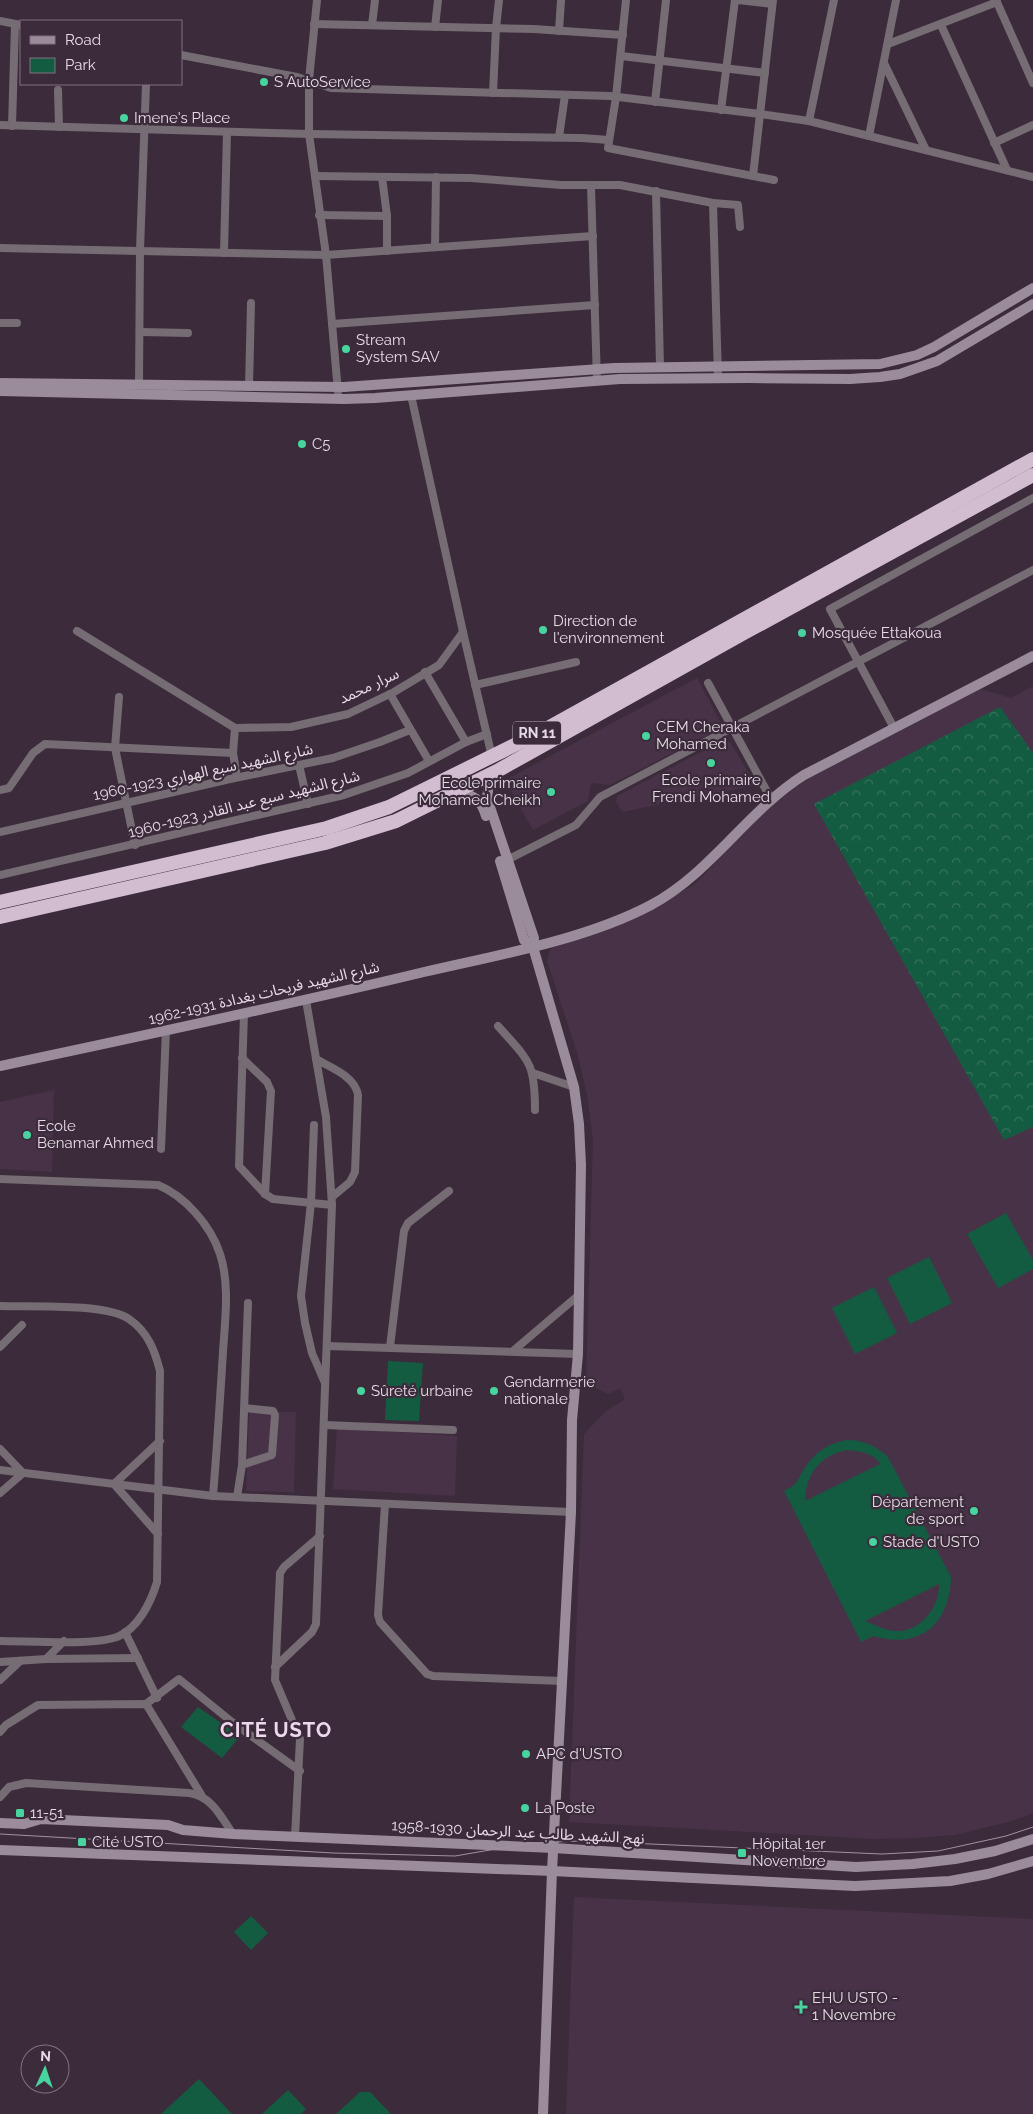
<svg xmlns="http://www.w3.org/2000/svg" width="1033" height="2114" font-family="Raleway,'Noto Sans Arabic',sans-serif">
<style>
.built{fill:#483247}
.green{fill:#145c41;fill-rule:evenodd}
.forest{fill:url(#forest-crowns)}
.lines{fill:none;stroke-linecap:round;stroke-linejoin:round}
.street{stroke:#756c74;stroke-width:8}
.secondary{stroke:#9a8c9a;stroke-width:10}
.highway{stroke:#d2bcd0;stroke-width:14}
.tram{stroke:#a0939f;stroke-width:1}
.poi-dot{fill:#47d49e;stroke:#3c2b3b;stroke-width:2}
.labels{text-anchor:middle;stroke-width:4.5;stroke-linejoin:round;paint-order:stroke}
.shield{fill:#3c2b3b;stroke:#b3a6b2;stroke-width:1}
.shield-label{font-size:14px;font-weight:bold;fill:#e6dbe5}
.poi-label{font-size:15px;fill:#e6dbe5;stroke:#3c2b3b;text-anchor:start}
.street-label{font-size:15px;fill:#e6dbe5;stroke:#3c2b3b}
.district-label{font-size:20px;font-weight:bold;letter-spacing:1px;fill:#eed8ed;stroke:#3c2b3b}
</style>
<defs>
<pattern id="forest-crowns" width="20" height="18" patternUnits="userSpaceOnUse" patternTransform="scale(1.25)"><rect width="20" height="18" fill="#145c41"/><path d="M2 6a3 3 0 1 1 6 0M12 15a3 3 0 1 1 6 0" fill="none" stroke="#36735c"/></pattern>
</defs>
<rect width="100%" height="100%" fill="#3c2b3b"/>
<g class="built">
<polygon points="697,678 723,727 610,785 591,783 588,801 533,830 505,780"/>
<polygon points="1033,686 1033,1813 1012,1821 955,1835 915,1838 875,1839 569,1822 584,1434 606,1411 625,1399 620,1389 608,1394 586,1383 593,1140 587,1095 578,1056 547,961 550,949 645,911 694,885 768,808 807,779 981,689 1011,698"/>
<polygon points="722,741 730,742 756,785 622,812 616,802 617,796"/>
<polygon points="54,1090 52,1172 0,1169 0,1102"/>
<polygon points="249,1412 296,1412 294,1492 246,1491"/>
<polygon points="337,1428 457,1436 455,1496 333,1489"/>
<polygon points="574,1897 1033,1919 1033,2114 566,2114"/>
</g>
<g class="green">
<polygon points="1006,1213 1033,1260 1033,1269 998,1288 967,1234"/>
<polygon points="929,1257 952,1303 910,1324 887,1278"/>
<polygon points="874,1287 897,1333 855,1354 832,1308"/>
<polygon points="388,1361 423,1363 419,1421 385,1420"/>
<path d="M847,1440C864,1440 876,1446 888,1457L951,1577C950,1624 920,1650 873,1636L861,1642L784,1491C798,1484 796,1482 804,1469C814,1453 828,1443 847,1440ZM847,1450C859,1451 874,1453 880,1464L805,1501C806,1473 820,1456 847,1450ZM939,1584C940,1607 920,1633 895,1631C884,1630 875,1625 865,1621Z"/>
<polygon points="198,1707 240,1736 222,1758 181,1727"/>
<polygon points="251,1916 268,1933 251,1950 234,1932"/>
<polygon points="199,2079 232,2114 161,2114"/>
<polygon points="288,2090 306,2109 301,2114 262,2114"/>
<polygon points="360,2092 370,2092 391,2114 336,2114"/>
</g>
<polygon class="forest" points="1000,707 1033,753 1033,1127 1004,1140 814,804"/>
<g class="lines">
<g class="street">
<polyline points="317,0 309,80 309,134 326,255 338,392"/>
<polyline points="626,0 616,97 608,148 774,180"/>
<polyline points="738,0 772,4"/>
<polyline points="996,0 1033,83"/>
<polyline points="0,21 21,25"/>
<polyline points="314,24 534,29 623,35"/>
<polyline points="372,25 375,0"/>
<polyline points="941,25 1007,170"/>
<polyline points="435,27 438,0"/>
<polyline points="559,31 561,0"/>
<polyline points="888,44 997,2"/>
<polyline points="181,55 297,77 331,88 610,96 760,114 809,121 1033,177"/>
<polyline points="621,56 765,73"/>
<polyline points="884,63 926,150"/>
<polyline points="58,90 59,127"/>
<polyline points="493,93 496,28 499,0"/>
<polyline points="655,102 666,0"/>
<polyline points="721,110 735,0"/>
<polyline points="809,121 834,0"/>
<polyline points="0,125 309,134 582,138 609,140"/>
<polyline points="12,126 15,24"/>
<polyline points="869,136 896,0"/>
<polyline points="559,137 565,95"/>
<polyline points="994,143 1033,125"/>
<polyline points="315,176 471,178 561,185 620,185 713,203 738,205 740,227"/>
<polyline points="753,176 773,0"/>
<polyline points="382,177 387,216 387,251"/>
<polyline points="591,186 597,381"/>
<polyline points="656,191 660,367"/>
<polyline points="713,203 718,378"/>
<polyline points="319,215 387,216"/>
<polyline points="435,247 436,177"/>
<polyline points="0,248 326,255 593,236"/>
<polyline points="224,253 227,132"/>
<polyline points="0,323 17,323"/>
<polyline points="332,324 595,305"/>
<polyline points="141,332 188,333"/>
<polyline points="139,385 140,250 146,84"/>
<polyline points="249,387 251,303"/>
<polyline points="411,395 463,632"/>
<polyline points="77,631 235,728 291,727 348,714 394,692 439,665 463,632 492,757"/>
<polyline points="425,672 466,742"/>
<polyline points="708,683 771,799"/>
<polyline points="475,685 576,662"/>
<polyline points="390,694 429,761"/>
<polyline points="119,697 115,748 135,845"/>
<polyline points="235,728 233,753 237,777"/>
<polyline points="894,728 830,609 1033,498"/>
<polyline points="299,765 308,804"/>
<polyline points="0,790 9,788 33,753 45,744 233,753"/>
<polyline points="0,832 230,779 333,758 380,742 410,730"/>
<polyline points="507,860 576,825 600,797 1033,570"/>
<polyline points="0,875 344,795 408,773 466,742 487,734"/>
<polyline points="244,1014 239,1166 265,1194 273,1199 332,1205"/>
<path d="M498,1026C529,1061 535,1062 535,1110"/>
<polyline points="242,1058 267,1082 271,1091 265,1194"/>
<path d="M316,1059C331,1068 355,1076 358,1095L355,1172L350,1182L332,1197"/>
<polyline points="533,1073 574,1087"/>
<polyline points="314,1125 311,1203 301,1296 305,1323 312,1353 325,1383"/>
<polyline points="161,1149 166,1030"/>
<path d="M0,1179L158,1185C185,1196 211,1226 220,1254C230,1284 225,1320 223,1352C220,1400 217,1448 213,1496"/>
<path d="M0,1306C30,1307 106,1303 129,1319C148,1332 155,1351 160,1371L157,1582C151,1602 138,1629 117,1637C91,1646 29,1641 0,1641"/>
<polyline points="327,1346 578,1354"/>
<polyline points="0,1347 22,1325"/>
<polyline points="390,1347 404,1231 408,1223 449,1191"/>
<polyline points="513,1351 580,1294"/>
<polyline points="324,1425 453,1430"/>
<polyline points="0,1449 23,1473 0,1493"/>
<polyline points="242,1465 272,1455 275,1415 273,1411 245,1408"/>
<polyline points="0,1470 213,1496 571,1512"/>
<polyline points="237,1497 242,1465 248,1303"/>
<polyline points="385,1504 378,1615 380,1622 427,1674 433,1676 562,1681"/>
<polyline points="158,1534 114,1484 160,1441"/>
<polyline points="125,1632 157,1698"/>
<polyline points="46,1659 138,1658"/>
<polyline points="0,1662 46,1659 64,1641"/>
<polyline points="275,1667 312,1632 316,1624 332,1205 326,1117 306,1000"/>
<polyline points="0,1680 20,1661"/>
<polyline points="146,1704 179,1679 232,1722 300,1771"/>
<polyline points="0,1732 6,1725 38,1705 146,1704 202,1796"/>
<path d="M0,1797L9,1787L26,1783L189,1793C212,1796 221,1817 233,1834"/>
<polyline points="295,1837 300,1739 275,1680 280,1573 284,1567 320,1536"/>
</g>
<g class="secondary">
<polyline points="0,383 344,387 614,368 880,364 917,355 934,347 1033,288"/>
<polyline points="0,391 344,399 375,398 620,379 748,378 850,379 880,377 900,374 937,361 1033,304"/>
<polyline points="496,772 489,783 487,798 534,938 533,947 574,1087 579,1124 581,1165 578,1354 572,1420 571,1512 552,1871 543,2114"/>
<path d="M457,792C474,795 481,799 486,816"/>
<polyline points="500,861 524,940 533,947"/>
<path d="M0,1066C142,1036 283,1006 424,972C497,955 585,940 651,905C711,873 747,811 804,775L1033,656"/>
<polyline points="0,1823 24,1824 41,1819 168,1825 183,1830 233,1834 553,1848 856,1867 913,1864 955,1859 995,1851 1033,1839"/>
<polyline points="0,1850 552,1871 855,1886 950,1881 988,1874 1033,1861"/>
</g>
<g class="highway">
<polyline points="0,902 327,828 389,807 535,735 1033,459"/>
<polyline points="0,917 325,843 396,821 497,771 744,633 1033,475"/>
</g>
<polyline class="tram" points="0,1834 333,1853 455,1856 531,1843 581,1841 882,1854 938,1851 1006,1836 1033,1827"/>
</g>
<g class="poi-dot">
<circle cx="264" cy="82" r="5"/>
<circle cx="124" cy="118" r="5"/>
<circle cx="346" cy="349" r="5"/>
<circle cx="302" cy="444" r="5"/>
<circle cx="543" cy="630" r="5"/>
<circle cx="802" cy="633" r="5"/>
<circle cx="646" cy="736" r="5"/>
<circle cx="711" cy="763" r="5"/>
<circle cx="551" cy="792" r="5"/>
<circle cx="27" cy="1135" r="5"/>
<circle cx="361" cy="1391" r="5"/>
<circle cx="494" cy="1391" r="5"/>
<circle cx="974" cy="1511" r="5"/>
<circle cx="873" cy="1542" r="5"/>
<circle cx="526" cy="1754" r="5"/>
<circle cx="525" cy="1808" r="5"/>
<rect x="15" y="1808" width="10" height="10" rx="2.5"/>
<rect x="77" y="1837" width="10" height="10" rx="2.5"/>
<rect x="737" y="1848" width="10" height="10" rx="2.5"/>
<path d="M798.5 1999.5h5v5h5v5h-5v5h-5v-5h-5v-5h5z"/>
</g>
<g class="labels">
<rect class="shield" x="513" y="721.5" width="48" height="23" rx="4"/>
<g class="shield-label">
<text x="537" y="738">RN 11</text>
</g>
<g class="poi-label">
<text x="274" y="87">S AutoService</text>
<text x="134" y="123">Imene's Place</text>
<text x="356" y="345">Stream<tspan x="356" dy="17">System SAV</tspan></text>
<text x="312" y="449">C5</text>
<text x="553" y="626">Direction de<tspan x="553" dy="17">l'environnement</tspan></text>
<text x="812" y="638">Mosquée Ettakoua</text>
<text x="656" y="732">CEM Cheraka<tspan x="656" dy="17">Mohamed</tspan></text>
<text x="711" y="785" text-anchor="middle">Ecole primaire<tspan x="711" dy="17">Frendi Mohamed</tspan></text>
<text x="541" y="788" text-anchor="end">Ecole primaire<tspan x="541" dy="17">Mohamed Cheikh</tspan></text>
<text x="37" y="1131">Ecole<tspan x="37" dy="17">Benamar Ahmed</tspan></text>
<text x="504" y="1387">Gendarmerie<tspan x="504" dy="17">nationale</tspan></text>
<text x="371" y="1396">Sûreté urbaine</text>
<text x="964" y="1507" text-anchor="end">Département<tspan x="964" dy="17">de sport</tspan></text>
<text x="883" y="1547">Stade d'USTO</text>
<text x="536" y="1759">APC d'USTO</text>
<text x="535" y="1813">La Poste</text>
<text x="30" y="1818">11-51</text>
<text x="92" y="1847">Cité USTO</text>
<text x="752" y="1849">Hôpital 1er<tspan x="752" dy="17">Novembre</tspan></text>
<text x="812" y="2003">EHU USTO -<tspan x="812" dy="17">1 Novembre</tspan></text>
</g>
<g class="street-label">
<text transform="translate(369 686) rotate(-25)" y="5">سرار محمد</text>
<text transform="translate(203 772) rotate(-12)" y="5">شارع الشهيد سبع الهواري 1923-1960</text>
<text transform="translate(244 804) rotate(-14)" y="5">شارع الشهيد سبع عبد القادر 1923-1960</text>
<text transform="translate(264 993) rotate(-13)" y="5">شارع الشهيد فريحات بغدادة 1931-1962</text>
<text transform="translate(518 1832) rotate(3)" y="5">نهج الشهيد طالب عبد الرحمان 1930-1958</text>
</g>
<g class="district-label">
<text x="276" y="1737">CITÉ USTO</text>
</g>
</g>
<rect x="20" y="20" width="162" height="65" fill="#3c2b3b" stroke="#80717f"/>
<rect x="30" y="36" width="25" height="8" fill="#9a8c9a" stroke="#80717f"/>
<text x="65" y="45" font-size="15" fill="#e6dbe5">Road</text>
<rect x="30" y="58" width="25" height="15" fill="#145c41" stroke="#80717f"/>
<text x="65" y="70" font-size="15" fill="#e6dbe5">Park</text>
<g transform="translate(45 2069) rotate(3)"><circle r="24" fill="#3c2b3b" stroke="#80717f"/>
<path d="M0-4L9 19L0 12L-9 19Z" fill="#47d49e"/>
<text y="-8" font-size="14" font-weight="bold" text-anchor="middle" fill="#e6dbe5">N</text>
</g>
</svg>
